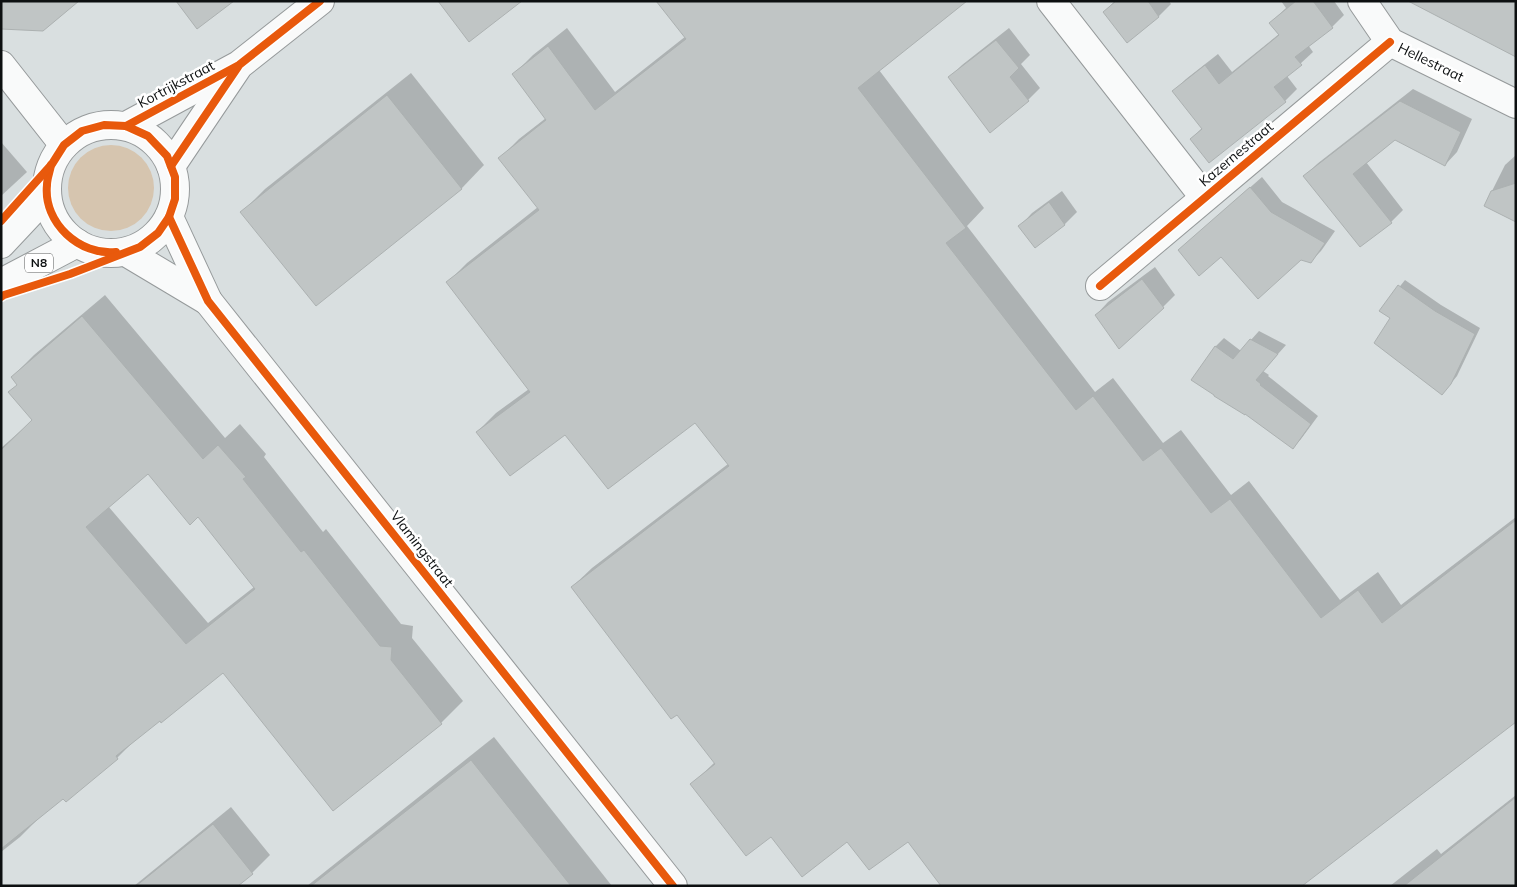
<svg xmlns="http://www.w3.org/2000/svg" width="1517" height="887" font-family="Mulish,sans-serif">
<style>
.green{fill:#d6c5af}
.shadow{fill:#0003;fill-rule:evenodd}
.building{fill:#c0c5c5;stroke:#acb1b1;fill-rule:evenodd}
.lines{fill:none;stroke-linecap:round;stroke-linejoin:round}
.minor-casing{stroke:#969a9b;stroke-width:30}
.major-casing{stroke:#969a9b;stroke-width:30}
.minor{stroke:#f9fafa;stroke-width:28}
.major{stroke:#f9fafa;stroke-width:28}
.cycleway-casing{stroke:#fff;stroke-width:11}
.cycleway{stroke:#e8590c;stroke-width:8}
.labels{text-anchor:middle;stroke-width:5;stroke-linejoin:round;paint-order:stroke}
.shield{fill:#fff;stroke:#565858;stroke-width:1}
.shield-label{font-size:12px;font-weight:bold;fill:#0d1011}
.street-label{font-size:14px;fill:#0d1011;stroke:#fff}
</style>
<rect width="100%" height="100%" fill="#d9dfe0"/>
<circle class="green" cx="111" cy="188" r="43"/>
<g class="shadow">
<polygon points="1115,1 1169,1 1171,4 1159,16 1127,41 1104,12"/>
<polygon points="1281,1 1334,1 1344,15 1332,27 1308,45 1313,52 1287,76 1297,89 1285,101 1191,139 1203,127 1174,91 1186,79 1218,54 1232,72 1279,34 1270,23 1286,8"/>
<polygon points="567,28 615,92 686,36 879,70 984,208 967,226 1095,392 1113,378 1163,443 1181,430 1231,495 1249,481 1340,600 1378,572 1401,605 1516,517 1516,720 908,840 847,840 772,835 692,784 715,762 677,713 572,587 592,568 728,464 696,422 565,433 477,432 496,413 529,389 448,282 467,263 538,207 500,158 519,139 546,118 514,74 533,55"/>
<polygon points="1009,28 1030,55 1021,64 1040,88 1028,100 950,77 962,65"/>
<polygon points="411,73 484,165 462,188 316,304 242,212 265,189"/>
<polygon points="1413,89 1472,119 1457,152 1445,165 1394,138 1366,162 1403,210 1391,222 1305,176 1317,164"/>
<polygon points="1,142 27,172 1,196"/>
<polygon points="1516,155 1516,221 1485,205 1505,165"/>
<polygon points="1262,177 1282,202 1335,231 1321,251 1310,262 1301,258 1221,256 1179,250"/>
<polygon points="1062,191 1077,212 1065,224 1035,246 1020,226 1032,213"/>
<polygon points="1155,267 1175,295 1163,307 1096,315 1108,302"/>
<polygon points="1405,280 1441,305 1480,328 1457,376 1448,387 1392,318 1381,310"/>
<path d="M105,295L225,438L240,424L266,454L264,457L323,532L326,529L401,624L413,626L412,638L463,701L441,723L333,809L224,671L139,736L117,758L66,800L63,797L42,815L20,837L1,852V448L33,420L19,384L12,377L34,355ZM149,472L199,516L254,587L208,623L108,506Z"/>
<polygon points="1259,331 1286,345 1263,371 1269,375 1268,376 1318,416 1301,439 1293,448 1246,413 1193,379 1216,346 1224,338 1241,351"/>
<polygon points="494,737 612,886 307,886"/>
<polygon points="1516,795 1516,886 1390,886 1437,849 1441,854"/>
<polygon points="231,807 270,855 252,873 236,886 134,886"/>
</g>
<g class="building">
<polygon points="1,1 79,1 43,31 1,29"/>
<polygon points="176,1 234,1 197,29"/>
<polygon points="438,1 522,1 469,42"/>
<polygon points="656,1 967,1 858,88 966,228 946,243 1076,410 1093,396 1143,461 1161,448 1211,513 1230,499 1321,618 1358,590 1382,623 1516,520 1516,722 1302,886 941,886 908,842 869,870 847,842 802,877 771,837 746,856 690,784 715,764 677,715 671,719 571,587 729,466 695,423 608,489 565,435 510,476 476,432 530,392 446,282 539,210 498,158 546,120 512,74 548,46 595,110 686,39"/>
<polygon points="1116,1 1148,1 1159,17 1127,43 1103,12"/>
<polygon points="1296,1 1313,1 1333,28 1295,57 1302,65 1274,87 1286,102 1209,163 1190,139 1202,129 1172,91 1205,65 1219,84 1279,35 1269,23"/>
<polygon points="1408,1 1516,1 1516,57"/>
<polygon points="996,40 1019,68 1010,77 1029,101 990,133 948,77"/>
<polygon points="387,95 462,189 316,306 240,212"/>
<polygon points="1400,101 1461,132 1445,166 1395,140 1353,174 1392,223 1360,247 1303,176"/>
<polygon points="1516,183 1516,222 1484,206 1491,191"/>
<polygon points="1250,187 1271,212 1325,243 1311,263 1301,260 1258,299 1221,257 1199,276 1178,250"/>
<polygon points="1049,202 1065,225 1035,248 1018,226"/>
<polygon points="1142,279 1164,308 1119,349 1095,315"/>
<polygon points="1398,285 1435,311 1475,334 1451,384 1442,395 1374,343 1390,318 1379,311"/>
<path d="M82,316L203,459L218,445L246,477L243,479L301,552L304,550L380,646L392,647L391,660L442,724L333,811L223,673L161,723L160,721L116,756L118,759L66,802L63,799L1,849V450L32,420L8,392L17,385L11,377ZM148,474L190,525L198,517L255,589L186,644L86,527Z"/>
<polygon points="1250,339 1278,354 1256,380 1261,384 1260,385 1311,424 1293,449 1245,414 1245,415 1214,396 1214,395 1191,380 1215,346 1233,359"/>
<polygon points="471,760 571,886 311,886 354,852"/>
<polygon points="1516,797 1516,886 1404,886"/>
<polygon points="213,824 253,874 238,886 136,886"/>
</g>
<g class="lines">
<g class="minor-casing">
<g id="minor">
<polyline points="1051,1 1204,197"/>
<polyline points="1362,1 1390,42 1516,104"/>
<polyline points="1,65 64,145"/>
<polyline points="169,217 208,301 673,886"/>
<polyline points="126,252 208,301"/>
<polyline points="1100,286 1390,42"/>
</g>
</g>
<g class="major-casing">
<g id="major">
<circle cx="111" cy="189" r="64"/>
<polyline points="126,126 239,65 320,1"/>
<polyline points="171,166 237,68"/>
<polyline points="1,244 47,195"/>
<polyline points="1,283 77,243"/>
</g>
</g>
<use href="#minor" class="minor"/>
<use href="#major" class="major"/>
<g class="cycleway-casing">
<g id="cycleway">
<polyline points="126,126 239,65 320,1"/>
<path d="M51,165C50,172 47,178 47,185C43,223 80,256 116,252"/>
<polyline points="171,166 238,67"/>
<polyline points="169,217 208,301 673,886"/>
<polyline points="1,221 52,164 64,145 82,131 104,125 126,126 148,136 167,156 175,177 175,199 169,217 158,233 140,247 70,274 4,295 1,297"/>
<polyline points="1100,286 1390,42"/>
</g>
</g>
<use href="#cycleway" class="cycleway"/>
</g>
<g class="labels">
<rect class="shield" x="25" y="253.5" width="28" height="19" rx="4"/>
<g class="shield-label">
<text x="39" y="267">N8</text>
</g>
<g class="street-label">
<text transform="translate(1431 62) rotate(26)" y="5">Hellestraat</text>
<text transform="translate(176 84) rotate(-28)" y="5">Kortrijkstraat</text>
<text transform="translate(1236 154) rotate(-40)" y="5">Kazernestraat</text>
<text transform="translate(422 549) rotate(52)" y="5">Vlamingstraat</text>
</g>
</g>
<rect width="1517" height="887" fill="none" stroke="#0d1011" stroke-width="5"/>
</svg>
